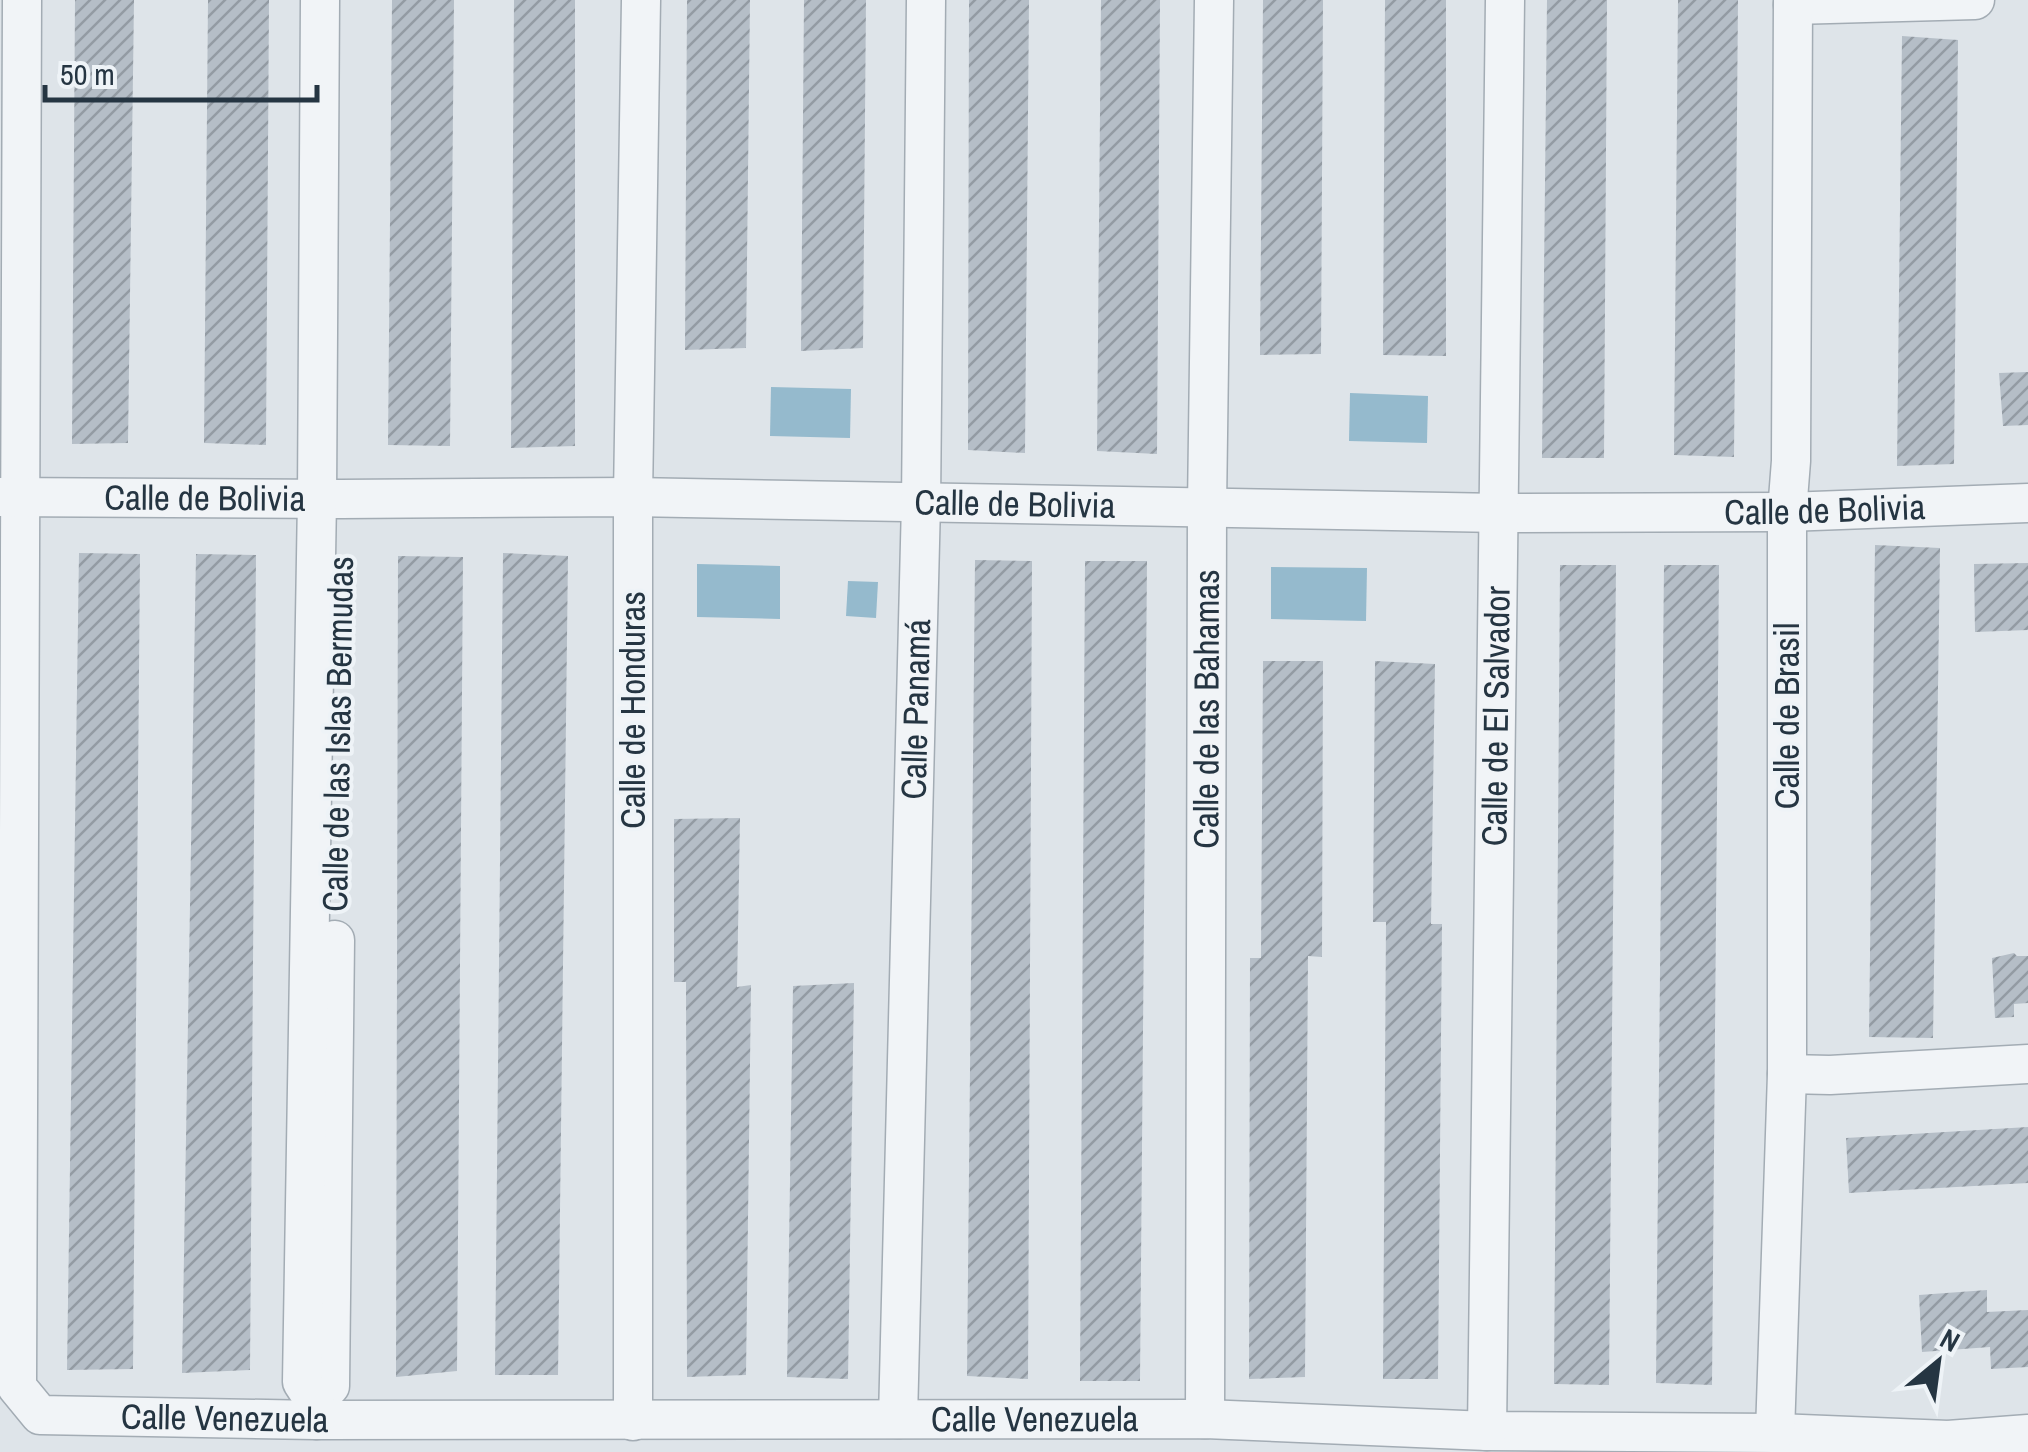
<svg xmlns="http://www.w3.org/2000/svg" width="2028" height="1452" font-family="'Archivo Narrow',sans-serif">
<style>
.water{fill:#95bacd}
.building{fill:url(#building-hatch)}
.lines{fill:none;stroke-linecap:round;stroke-linejoin:round}
.minor-casing{stroke:#a3acb4;stroke-width:41}
.minor{stroke:#f1f4f7;stroke-width:38}
.labels{text-anchor:middle;stroke-width:8;stroke-linejoin:round;paint-order:stroke}
.street-label{font-size:35px;fill:#253542;stroke:#eef3f7}
</style>
<defs>
<pattern id="building-hatch" width="6" height="6" patternUnits="userSpaceOnUse" patternTransform="scale(2.5)"><rect width="6" height="6" fill="#b5bec7"/><path d="M-1 1l2-2M0 6l6-6M5 7l2-2" fill="none" stroke="#939ba3"/></pattern>
</defs>
<rect width="100%" height="100%" fill="#dee4e9"/>
<g class="water">
<polygon points="771,387 851,389 850,438 770,436"/>
<polygon points="1350,393 1428,396 1427,443 1349,441"/>
<polygon points="697,564 780,566 780,619 697,617"/>
<polygon points="1271,567 1367,568 1366,621 1271,619"/>
<polygon points="848,581 878,582 876,618 846,616"/>
</g>
<g class="building">
<polygon points="75,0 134,0 128,443 72,444"/>
<polygon points="208,0 269,0 266,445 204,443"/>
<polygon points="392,0 454,0 450,446 388,445"/>
<polygon points="514,0 575,0 575,446 511,448"/>
<polygon points="687,0 750,0 746,348 685,350"/>
<polygon points="804,0 866,0 863,348 801,351"/>
<polygon points="969,0 1029,0 1025,453 968,450"/>
<polygon points="1101,0 1160,0 1157,454 1097,451"/>
<polygon points="1263,0 1323,0 1321,354 1260,355"/>
<polygon points="1385,0 1446,0 1446,356 1383,355"/>
<polygon points="1547,0 1607,0 1604,458 1542,458"/>
<polygon points="1678,0 1738,0 1734,457 1674,455"/>
<polygon points="1902,36 1958,40 1954,464 1897,466"/>
<polygon points="2028,372 2028,425 2003,426 1999,373"/>
<polygon points="1875,545 1940,548 1933,1038 1869,1037"/>
<polygon points="79,553 140,554 133,1369 67,1370"/>
<polygon points="503,553 568,556 558,1375 495,1375"/>
<polygon points="196,554 256,555 250,1370 182,1373"/>
<polygon points="398,556 463,557 457,1371 396,1377"/>
<polygon points="975,560 1032,561 1028,1379 967,1376"/>
<polygon points="1085,561 1147,561 1140,1381 1080,1381"/>
<polygon points="2028,563 2028,630 1975,632 1974,564"/>
<polygon points="1560,565 1616,565 1609,1385 1554,1384"/>
<polygon points="1664,565 1719,565 1712,1385 1656,1383"/>
<polygon points="1263,661 1323,661 1322,957 1308,956 1305,1377 1249,1379 1250,958 1261,958"/>
<polygon points="1375,661 1435,664 1431,924 1442,924 1438,1379 1383,1379 1386,922 1373,922"/>
<polygon points="740,818 737,987 751,985 746,1375 687,1377 686,982 674,982 674,819"/>
<polygon points="2014,953 2017,956 2028,956 2028,1003 2014,1004 2014,1017 1995,1018 1992,958"/>
<polygon points="854,983 848,1379 787,1377 793,986"/>
<polygon points="2028,1127 2028,1183 1849,1193 1846,1138"/>
<polygon points="1987,1290 1987,1312 2028,1310 2028,1367 1991,1369 1990,1347 1922,1352 1919,1295"/>
</g>
<g class="lines">
<g class="minor-casing">
<g id="minor">
<path id="s1" d="M22,0L17,1387L40,1415L316,1420L1205,1419L1487,1431L1775,1433L1948,1440L2028,1434"/>
<polyline points="1793,5 1975,0"/>
<path id="s2" d="M0,497L341,499L633,497L1500,513L1787,512L2028,503"/>
<polyline points="1787,1074 1830,1075 2028,1064"/>
<polyline points="315,1402 330,1386 335,940"/>
<path id="s3" d="M898,1419L921,503L926,0"/>
<path id="s4" d="M1205,1419L1207,507L1214,0"/>
<polyline points="316,1420 315,1402 302,1382 317,499 320,0"/>
<polyline points="633,1421 633,497 641,0"/>
<path id="s5" d="M1487,1431L1505,0"/>
<polyline points="1775,1433 1787,1074 1787,512 1791,461 1793,0"/>
</g>
</g>
<use href="#minor" class="minor"/>
</g>
<g class="labels">
<g class="street-label">
<text dy="12" stroke="none"><textPath href="#s2" startOffset="205">Calle de Bolivia</textPath></text>
<text dy="12" stroke="none"><textPath href="#s2" startOffset="1015">Calle de Bolivia</textPath></text>
<text dy="12" stroke="none"><textPath href="#s2" startOffset="1825">Calle de Bolivia</textPath></text>
<text dy="12" stroke="none"><textPath href="#s4" startOffset="710">Calle de las Bahamas</textPath></text>
<text transform="translate(633 710) rotate(-90)" y="12">Calle de Honduras</text>
<text dy="12" stroke="none"><textPath href="#s3" startOffset="710">Calle Panamá</textPath></text>
<text dy="12" stroke="none"><textPath href="#s5" startOffset="715">Calle de El Salvador</textPath></text>
<text transform="translate(1787 716) rotate(-90)" y="12">Calle de Brasil</text>
<text transform="translate(338 734) rotate(-89)" y="12">Calle de las Islas Bermudas</text>
<text dy="12" stroke="none"><textPath href="#s1" startOffset="1608">Calle Venezuela</textPath></text>
<text dy="12" stroke="none"><textPath href="#s1" startOffset="2418">Calle Venezuela</textPath></text>
</g>
</g>
<g transform="translate(1938 1362) rotate(29)" stroke="#eef3f7" stroke-width="8" paint-order="stroke">
<path d="M0-8L18 38L0 25L-18 38Z" fill="#253542"/>
<text y="-15" font-size="28" font-weight="bold" text-anchor="middle" fill="#253542">N</text>
</g>
<path d="M45 85v15h272v-15" fill="none" stroke="#253542" stroke-width="5"/>
<text x="60" y="85" font-size="30" fill="#253542" stroke="#eef3f7" stroke-width="8" paint-order="stroke">50 m</text>
</svg>
